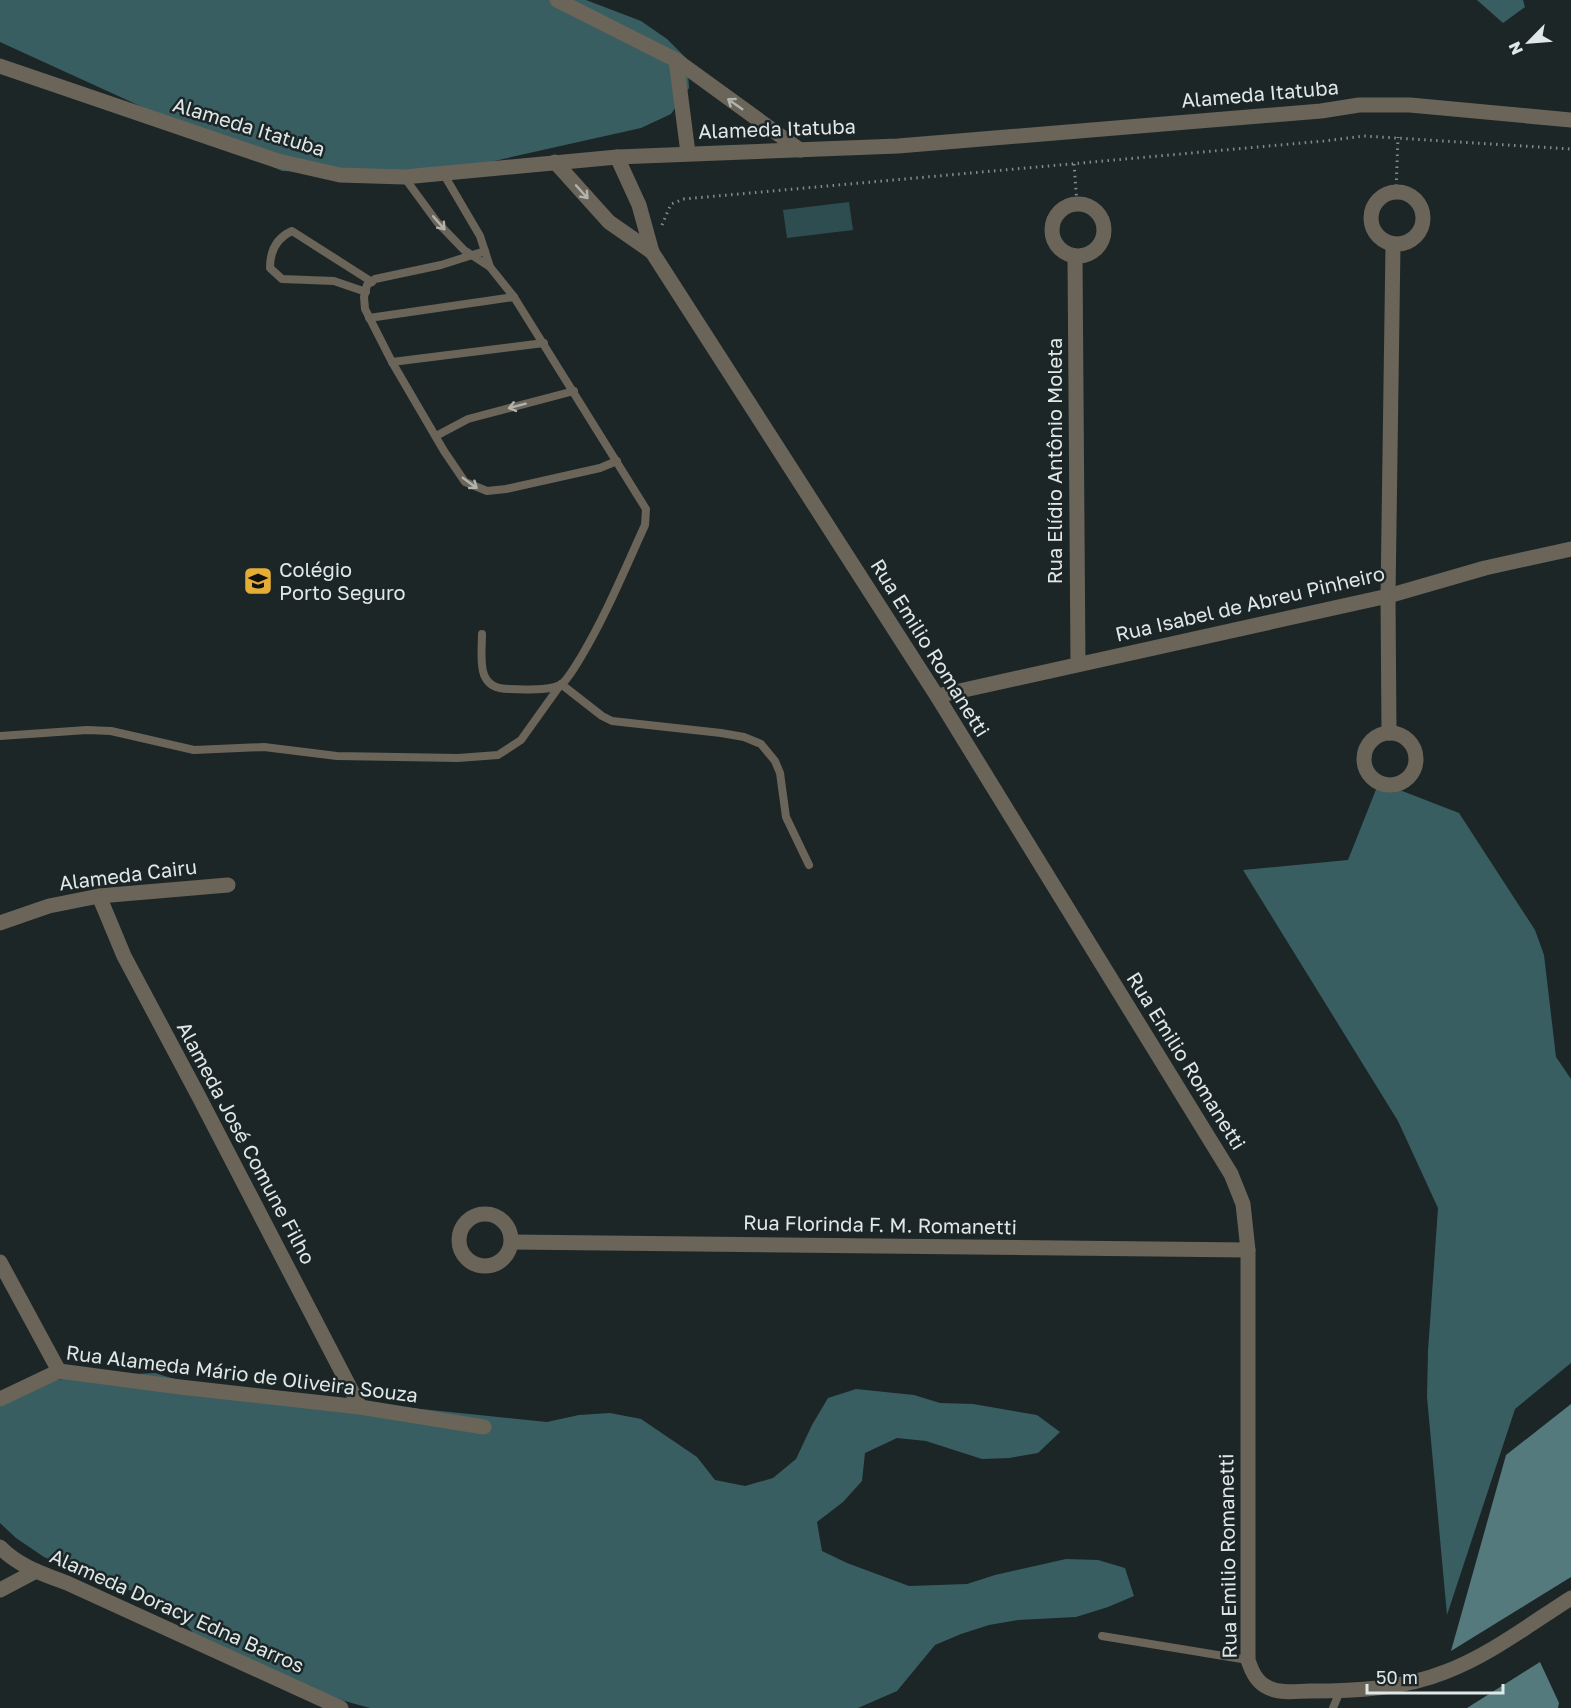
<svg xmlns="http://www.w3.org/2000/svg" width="1571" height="1708" font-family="'Golos Text',sans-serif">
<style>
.green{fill:#2e4d50}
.forest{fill:#385e62}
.water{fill:#547a7e}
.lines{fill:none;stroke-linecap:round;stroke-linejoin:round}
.path{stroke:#838c8c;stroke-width:3;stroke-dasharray:1.5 4.5;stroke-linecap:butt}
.service{stroke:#6b6459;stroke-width:8}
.minor{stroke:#6b6459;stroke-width:15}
.oneway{stroke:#b1b3ae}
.labels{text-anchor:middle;stroke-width:5;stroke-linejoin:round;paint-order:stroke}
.street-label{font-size:20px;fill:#e0e7e7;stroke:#1c2627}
.poi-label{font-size:20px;fill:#e0e7e7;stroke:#1c2627;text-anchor:start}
</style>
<rect width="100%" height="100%" fill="#1c2627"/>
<polygon class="green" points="849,202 853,230 787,238 783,210"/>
<g class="forest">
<polygon points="0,0 586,0 641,21 667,39 687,59 689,88 671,114 641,128 405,181 390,175 282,171 0,42"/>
<polygon points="1477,0 1523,0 1525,7 1503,23"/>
<polygon points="1379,782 1459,813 1535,930 1544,955 1556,1057 1571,1079 1571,1363 1515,1409 1447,1615 1427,1397 1428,1351 1438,1208 1398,1121 1243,870 1348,860"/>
<polygon points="155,1373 181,1381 183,1384 547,1422 579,1415 610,1413 641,1419 697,1457 715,1480 745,1486 773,1478 796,1459 812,1425 828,1398 856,1389 914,1395 940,1403 973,1404 1037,1415 1060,1432 1038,1453 1009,1458 982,1459 926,1441 897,1438 865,1453 862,1481 843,1502 817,1522 822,1551 847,1563 909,1586 967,1584 995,1575 1066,1559 1098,1560 1125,1568 1134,1596 1108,1607 1076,1617 1018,1620 989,1625 961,1634 935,1645 897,1691 858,1708 370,1708 341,1700 200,1641 181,1618 161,1599 107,1584 44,1557 16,1538 0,1523 0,1392 40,1382 77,1377"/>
</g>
<g class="water">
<polygon points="1571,1404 1571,1577 1451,1651 1506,1455"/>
<polygon points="1540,1662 1559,1703 1558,1708 1467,1708"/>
</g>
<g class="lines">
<g class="path">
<polyline points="1074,164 1077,204"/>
<polyline points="1396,192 1398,137"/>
<polyline points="662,225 671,204 684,199 1324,141 1364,136 1571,149"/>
</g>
<g class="service">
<polyline points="443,173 480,236 490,267"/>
<path d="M404,177L437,222L464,250L490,267L514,297L646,509L645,525C625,569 606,615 581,657C576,665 570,676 563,683C551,692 523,689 509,689C475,689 482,658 482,634"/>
<polyline points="485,251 441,265 375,279 367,285 364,297 365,309 392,362 444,451 465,482 487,491 506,489 600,468 617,461"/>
<path d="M366,292L334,281L282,279L270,268C270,252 276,238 292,231L372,282"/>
<polyline points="369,318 514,297"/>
<polyline points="392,362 544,343"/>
<polyline points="436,436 468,419 574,391"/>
<polyline points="0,736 87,730 111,731 194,750 264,747 337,756 458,758 498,755 521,740 561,684 602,716 612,721 721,733 744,737 761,744 775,761 780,773 786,817 809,865"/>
<polyline points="1102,1636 1248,1660"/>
<polyline points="1333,1708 1340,1691"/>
</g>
<g class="minor">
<polyline points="557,0 676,60 800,150"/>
<polyline points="676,60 688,153"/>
<polyline points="0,66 278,161 340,175 404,177 617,157 898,146 1321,111 1359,105 1410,105 1571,120"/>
<path d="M617,157L639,205L652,252L937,696L1231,1174L1243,1204L1248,1250V1660C1252,1672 1257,1683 1269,1688C1282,1694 1297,1691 1310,1691C1354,1691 1403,1689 1445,1672C1490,1655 1530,1624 1571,1598"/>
<polyline points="555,162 609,222 652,252"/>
<circle cx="1397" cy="218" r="26"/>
<circle cx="1078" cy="230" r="26"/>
<polyline points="1075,257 1078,664"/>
<polyline points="937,696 1388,596 1485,568 1571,549"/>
<circle cx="1390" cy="759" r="26"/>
<polyline points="1389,733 1388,596 1393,244"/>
<polyline points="99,896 124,956 198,1095 360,1407"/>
<polyline points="0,923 49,906 99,896 228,885"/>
<circle cx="485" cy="1240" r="26"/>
<polyline points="512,1242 1248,1250"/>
<polyline points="0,1262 59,1371"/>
<polyline points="0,1399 59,1371 180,1387 360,1407 484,1427"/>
<path d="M0,1547C18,1566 43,1574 67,1583L341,1708"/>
<polyline points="0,1590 36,1571"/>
</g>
</g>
<defs><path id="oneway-shaft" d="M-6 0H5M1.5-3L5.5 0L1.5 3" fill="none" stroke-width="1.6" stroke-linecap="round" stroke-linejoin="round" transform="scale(1.5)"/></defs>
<g class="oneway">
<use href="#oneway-shaft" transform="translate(735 104) rotate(-145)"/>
<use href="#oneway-shaft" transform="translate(582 192) rotate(48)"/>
<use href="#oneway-shaft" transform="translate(439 223) rotate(49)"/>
<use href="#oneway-shaft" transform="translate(517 406) rotate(165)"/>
<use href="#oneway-shaft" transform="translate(470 483) rotate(36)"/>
</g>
<defs>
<g id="school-square" transform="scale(1.5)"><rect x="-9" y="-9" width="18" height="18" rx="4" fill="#e5ad36" stroke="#1c2627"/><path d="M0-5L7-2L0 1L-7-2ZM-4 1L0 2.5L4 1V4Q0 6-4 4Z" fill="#111"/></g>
</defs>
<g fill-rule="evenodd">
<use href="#school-square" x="258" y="581"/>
</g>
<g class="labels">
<g class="street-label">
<text transform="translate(1260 94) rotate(-5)" y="7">Alameda Itatuba</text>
<text transform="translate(249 127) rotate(17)" y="7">Alameda Itatuba</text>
<text transform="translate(777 129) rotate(-2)" y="7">Alameda Itatuba</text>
<text transform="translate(1055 461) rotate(-90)" y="7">Rua Elídio Antônio Moleta</text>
<text transform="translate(1250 604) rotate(-13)" y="7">Rua Isabel de Abreu Pinheiro</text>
<text transform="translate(930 648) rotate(58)" y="7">Rua Emilio Romanetti</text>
<text transform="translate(128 875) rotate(-7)" y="7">Alameda Cairu</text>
<text transform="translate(1186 1061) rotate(58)" y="7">Rua Emilio Romanetti</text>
<text transform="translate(246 1143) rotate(62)" y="7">Alameda José Comune Filho</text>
<text transform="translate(880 1225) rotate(1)" y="7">Rua Florinda F. M. Romanetti</text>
<text transform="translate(242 1374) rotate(7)" y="7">Rua Alameda Mário de Oliveira Souza</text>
<text transform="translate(1228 1556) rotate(-91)" y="7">Rua Emilio Romanetti</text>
<text transform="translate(177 1611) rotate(24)" y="7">Alameda Doracy Edna Barros</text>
</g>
<g class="poi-label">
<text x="279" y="577">Colégio<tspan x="279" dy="23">Porto Seguro</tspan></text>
</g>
</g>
<g transform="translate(1529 42) rotate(245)" stroke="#1c2627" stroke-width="4.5" paint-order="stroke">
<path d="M0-4.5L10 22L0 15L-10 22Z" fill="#e0e7e7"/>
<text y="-9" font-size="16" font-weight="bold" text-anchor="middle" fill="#e0e7e7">N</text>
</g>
<path d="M1367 1684v9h136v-9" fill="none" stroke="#e0e7e7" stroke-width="3"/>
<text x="1376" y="1684" font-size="18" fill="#e0e7e7" stroke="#1c2627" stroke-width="4.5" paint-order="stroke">50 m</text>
</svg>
